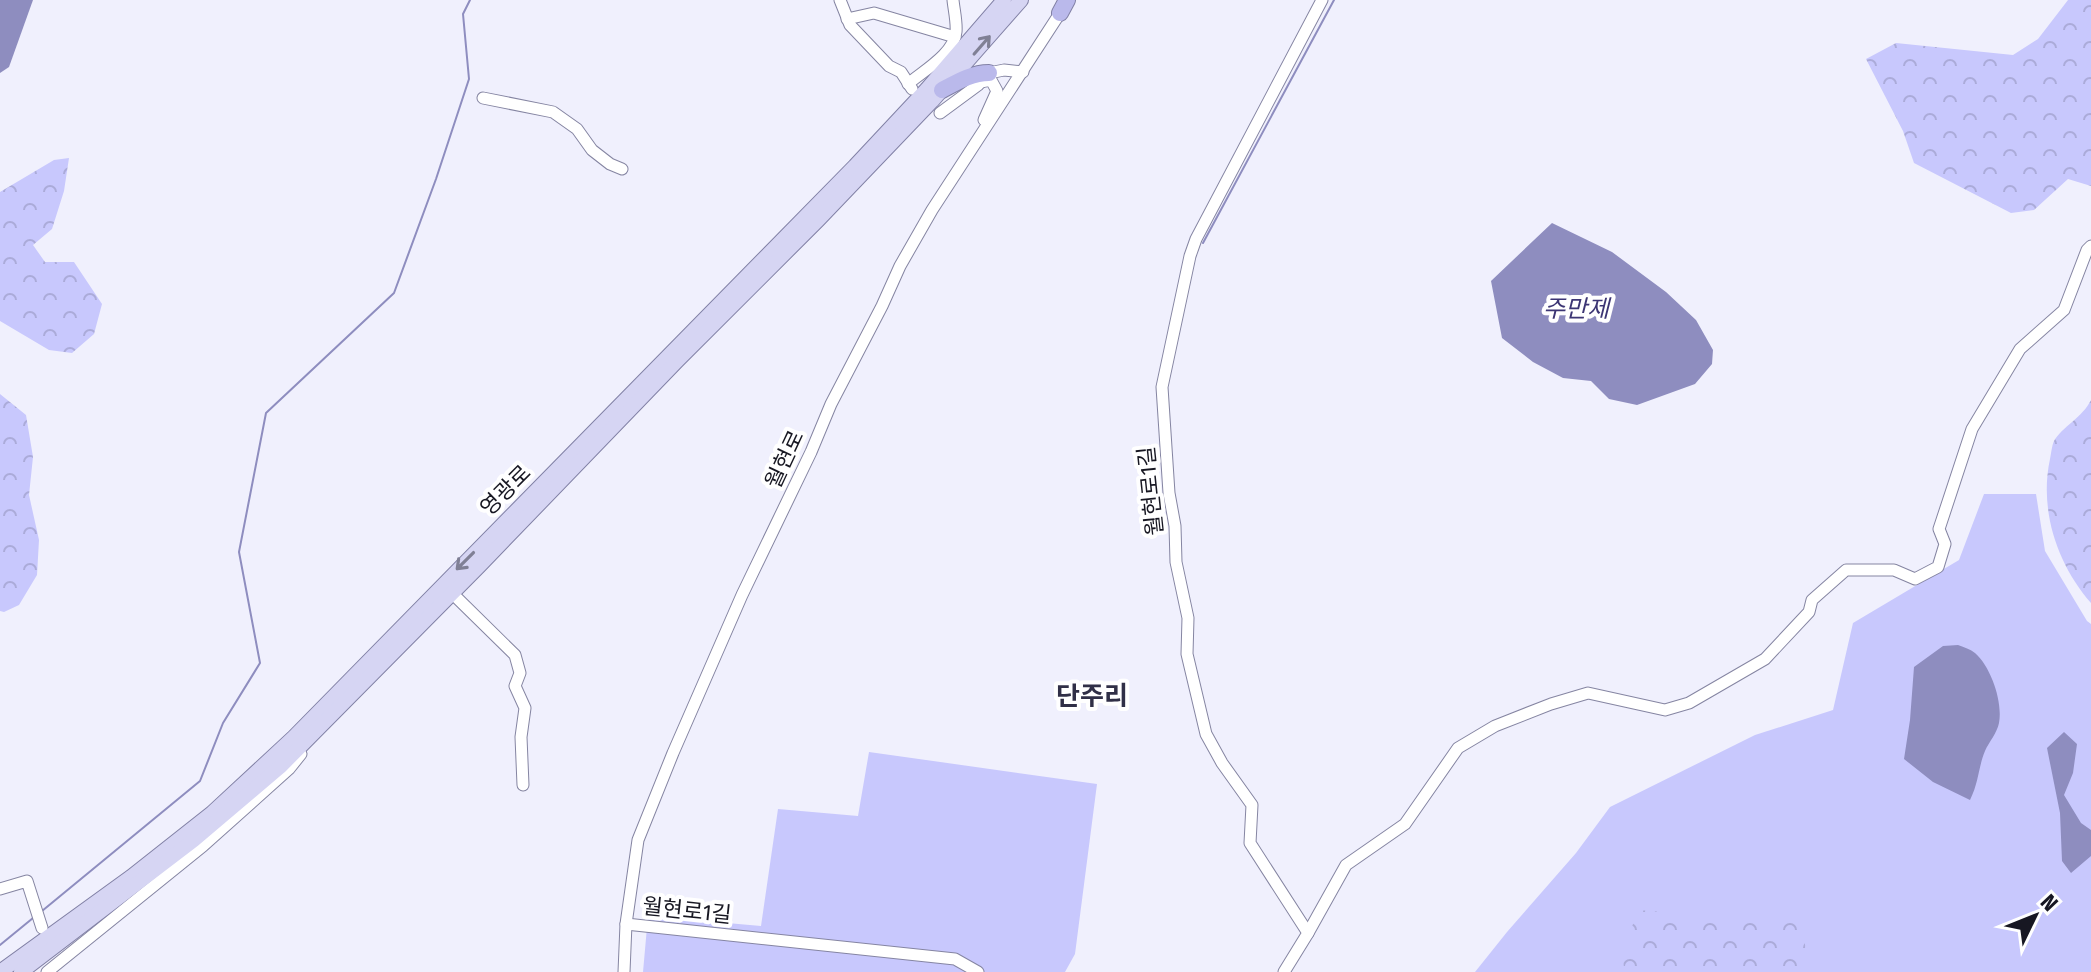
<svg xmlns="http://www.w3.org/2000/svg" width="2091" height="972" font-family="'Fira Sans Condensed','Noto Sans KR',sans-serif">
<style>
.grass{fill:#c8c8fd}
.forest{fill:url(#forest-crowns)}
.water{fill:#8e8dbf}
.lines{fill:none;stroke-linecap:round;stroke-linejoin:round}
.stream{stroke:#8e8dbf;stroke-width:2}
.minor-casing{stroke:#8585a2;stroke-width:13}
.major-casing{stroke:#8180a5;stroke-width:16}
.highway-casing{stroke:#8180a5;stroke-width:18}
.minor{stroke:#fff;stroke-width:11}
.major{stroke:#d6d5f3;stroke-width:14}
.highway{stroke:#bab9eb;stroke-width:16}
.oneway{stroke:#808095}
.labels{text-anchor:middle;stroke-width:8;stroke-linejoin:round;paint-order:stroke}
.street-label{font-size:22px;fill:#171722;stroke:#fff}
.water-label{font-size:24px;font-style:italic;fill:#3c3574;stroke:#fff}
.quarter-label{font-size:26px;font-weight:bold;fill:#302f47;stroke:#fff}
</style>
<defs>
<pattern id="forest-crowns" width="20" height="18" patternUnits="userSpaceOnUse" patternTransform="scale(2)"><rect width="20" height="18" fill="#c8c8fd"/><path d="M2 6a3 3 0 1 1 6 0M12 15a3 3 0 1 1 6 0" fill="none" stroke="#ababd9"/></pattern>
</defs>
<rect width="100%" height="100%" fill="#f0f0fd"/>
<g class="grass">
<polygon points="1984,494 2036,494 2045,551 2087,621 2091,624 2091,972 1475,972 1507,932 1576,853 1610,807 1755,735 1833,710 1853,623 1959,560"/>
<polygon points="869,752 1097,784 1075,954 1065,972 643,972 648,916 761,926 778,809 858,816"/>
</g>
<g class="forest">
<polygon points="2068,0 2091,0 2091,186 2068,179 2034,210 2011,213 1914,163 1903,131 1866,59 1896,43 2013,55 2038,39"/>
<polygon points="69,158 64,191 52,229 33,245 45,262 74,262 102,304 94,334 72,353 49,350 0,321 0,192 54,160"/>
<polygon points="0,394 26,415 33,457 29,495 39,540 37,575 19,605 4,612 0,611"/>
<path d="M2091,400V603C2057,564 2039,510 2050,459C2051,454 2052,445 2054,441C2062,427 2083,417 2091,400Z"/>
<polygon points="1639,910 1685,914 1752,916 1802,924 1809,972 1625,972 1621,952"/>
</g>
<g class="water">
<polygon points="0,0 33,0 9,67 0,73"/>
<polygon points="1552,223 1612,252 1666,292 1696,320 1713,350 1712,364 1695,384 1637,405 1609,399 1591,381 1563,378 1533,362 1502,338 1491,281"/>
<path d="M1958,645C1963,647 1970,649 1975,653C1991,667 2003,702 1999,723C1997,733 1989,742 1985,751C1978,768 1979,782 1970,800L1933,782L1904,759L1910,720L1914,667L1943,646Z"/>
<polygon points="2064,732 2077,744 2073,773 2064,795 2081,823 2091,830 2091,856 2071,873 2062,861 2060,813 2047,748"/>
</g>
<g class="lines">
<g class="stream">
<polyline points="1203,243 1334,0"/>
<polyline points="42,911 200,781 223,723 260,663 239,552 266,413 394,293 436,179 469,79 463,14 470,0"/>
<polyline points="0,945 33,918"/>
</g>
<g class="minor-casing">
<g id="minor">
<polyline points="840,0 850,25 889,66 901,72 912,89"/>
<polyline points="847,19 874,13 955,37"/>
<polyline points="981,82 991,80 997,91 984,120"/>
<path d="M908,84C923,71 954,54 956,32C957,22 954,10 953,0"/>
<polyline points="483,98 553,112 577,129 592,150 610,164 622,169"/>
<polyline points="940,113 978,85 989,73 1004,70 1023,72"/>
<polyline points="457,598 515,655 520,673 515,686 525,708 521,737 523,785"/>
<polyline points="0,889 27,881 42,928"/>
<polyline points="626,924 955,959 978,972"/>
<polyline points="1308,933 1346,865 1405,824 1458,748 1495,726 1551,704 1588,693 1665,710 1689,703 1765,659 1809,612 1812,600 1846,570 1894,570 1915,579 1938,567 1945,544 1939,529 1972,429 2020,349 2064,310 2087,250 2091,246"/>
<polyline points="47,972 203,846 289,769 301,754"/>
<polyline points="624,972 626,924 638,840 673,753 742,595 811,452 831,404 882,306 900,266 932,210 1062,10"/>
<polyline points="1284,972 1308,933 1250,843 1252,805 1222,763 1206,734 1187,654 1188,618 1176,562 1175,526 1169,493 1162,387 1190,256 1196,239 1322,0"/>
</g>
</g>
<g class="major-casing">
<g id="major">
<polyline points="0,972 131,877 212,813 294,737 855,166 927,89 1004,0"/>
<polyline points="21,972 194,840 280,767 480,565 677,361 818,220 932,101 1021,0"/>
</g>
</g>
<g class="highway-casing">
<g id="highway">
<polyline points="1060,13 1067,0"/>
<path d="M942,90C957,82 972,73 989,73"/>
</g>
</g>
<use href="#minor" class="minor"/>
<use href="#major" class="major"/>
<use href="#highway" class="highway"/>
</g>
<defs><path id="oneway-shaft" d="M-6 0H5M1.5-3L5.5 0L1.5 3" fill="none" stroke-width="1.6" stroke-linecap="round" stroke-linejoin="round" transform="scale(2)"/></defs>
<g class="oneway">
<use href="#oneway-shaft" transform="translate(982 45) rotate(-49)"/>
<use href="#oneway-shaft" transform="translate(465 561) rotate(135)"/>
</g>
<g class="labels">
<g class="street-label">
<text transform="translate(784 459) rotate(-65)" y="8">월현로</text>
<text transform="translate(505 490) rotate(-45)" y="8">영광로</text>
<text transform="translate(1150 491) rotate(-96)" y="8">월현로1길</text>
<text transform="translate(687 910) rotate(6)" y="8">월현로1길</text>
</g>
<g class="water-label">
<text x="1576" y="317">주만제</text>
</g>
<g class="quarter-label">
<text x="1092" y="705">단주리</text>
</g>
</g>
<g transform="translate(2035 916) rotate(47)" stroke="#ffffff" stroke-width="6" paint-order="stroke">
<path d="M0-6L14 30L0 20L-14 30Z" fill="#171722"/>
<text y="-12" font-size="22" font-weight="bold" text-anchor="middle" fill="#171722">N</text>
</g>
</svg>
